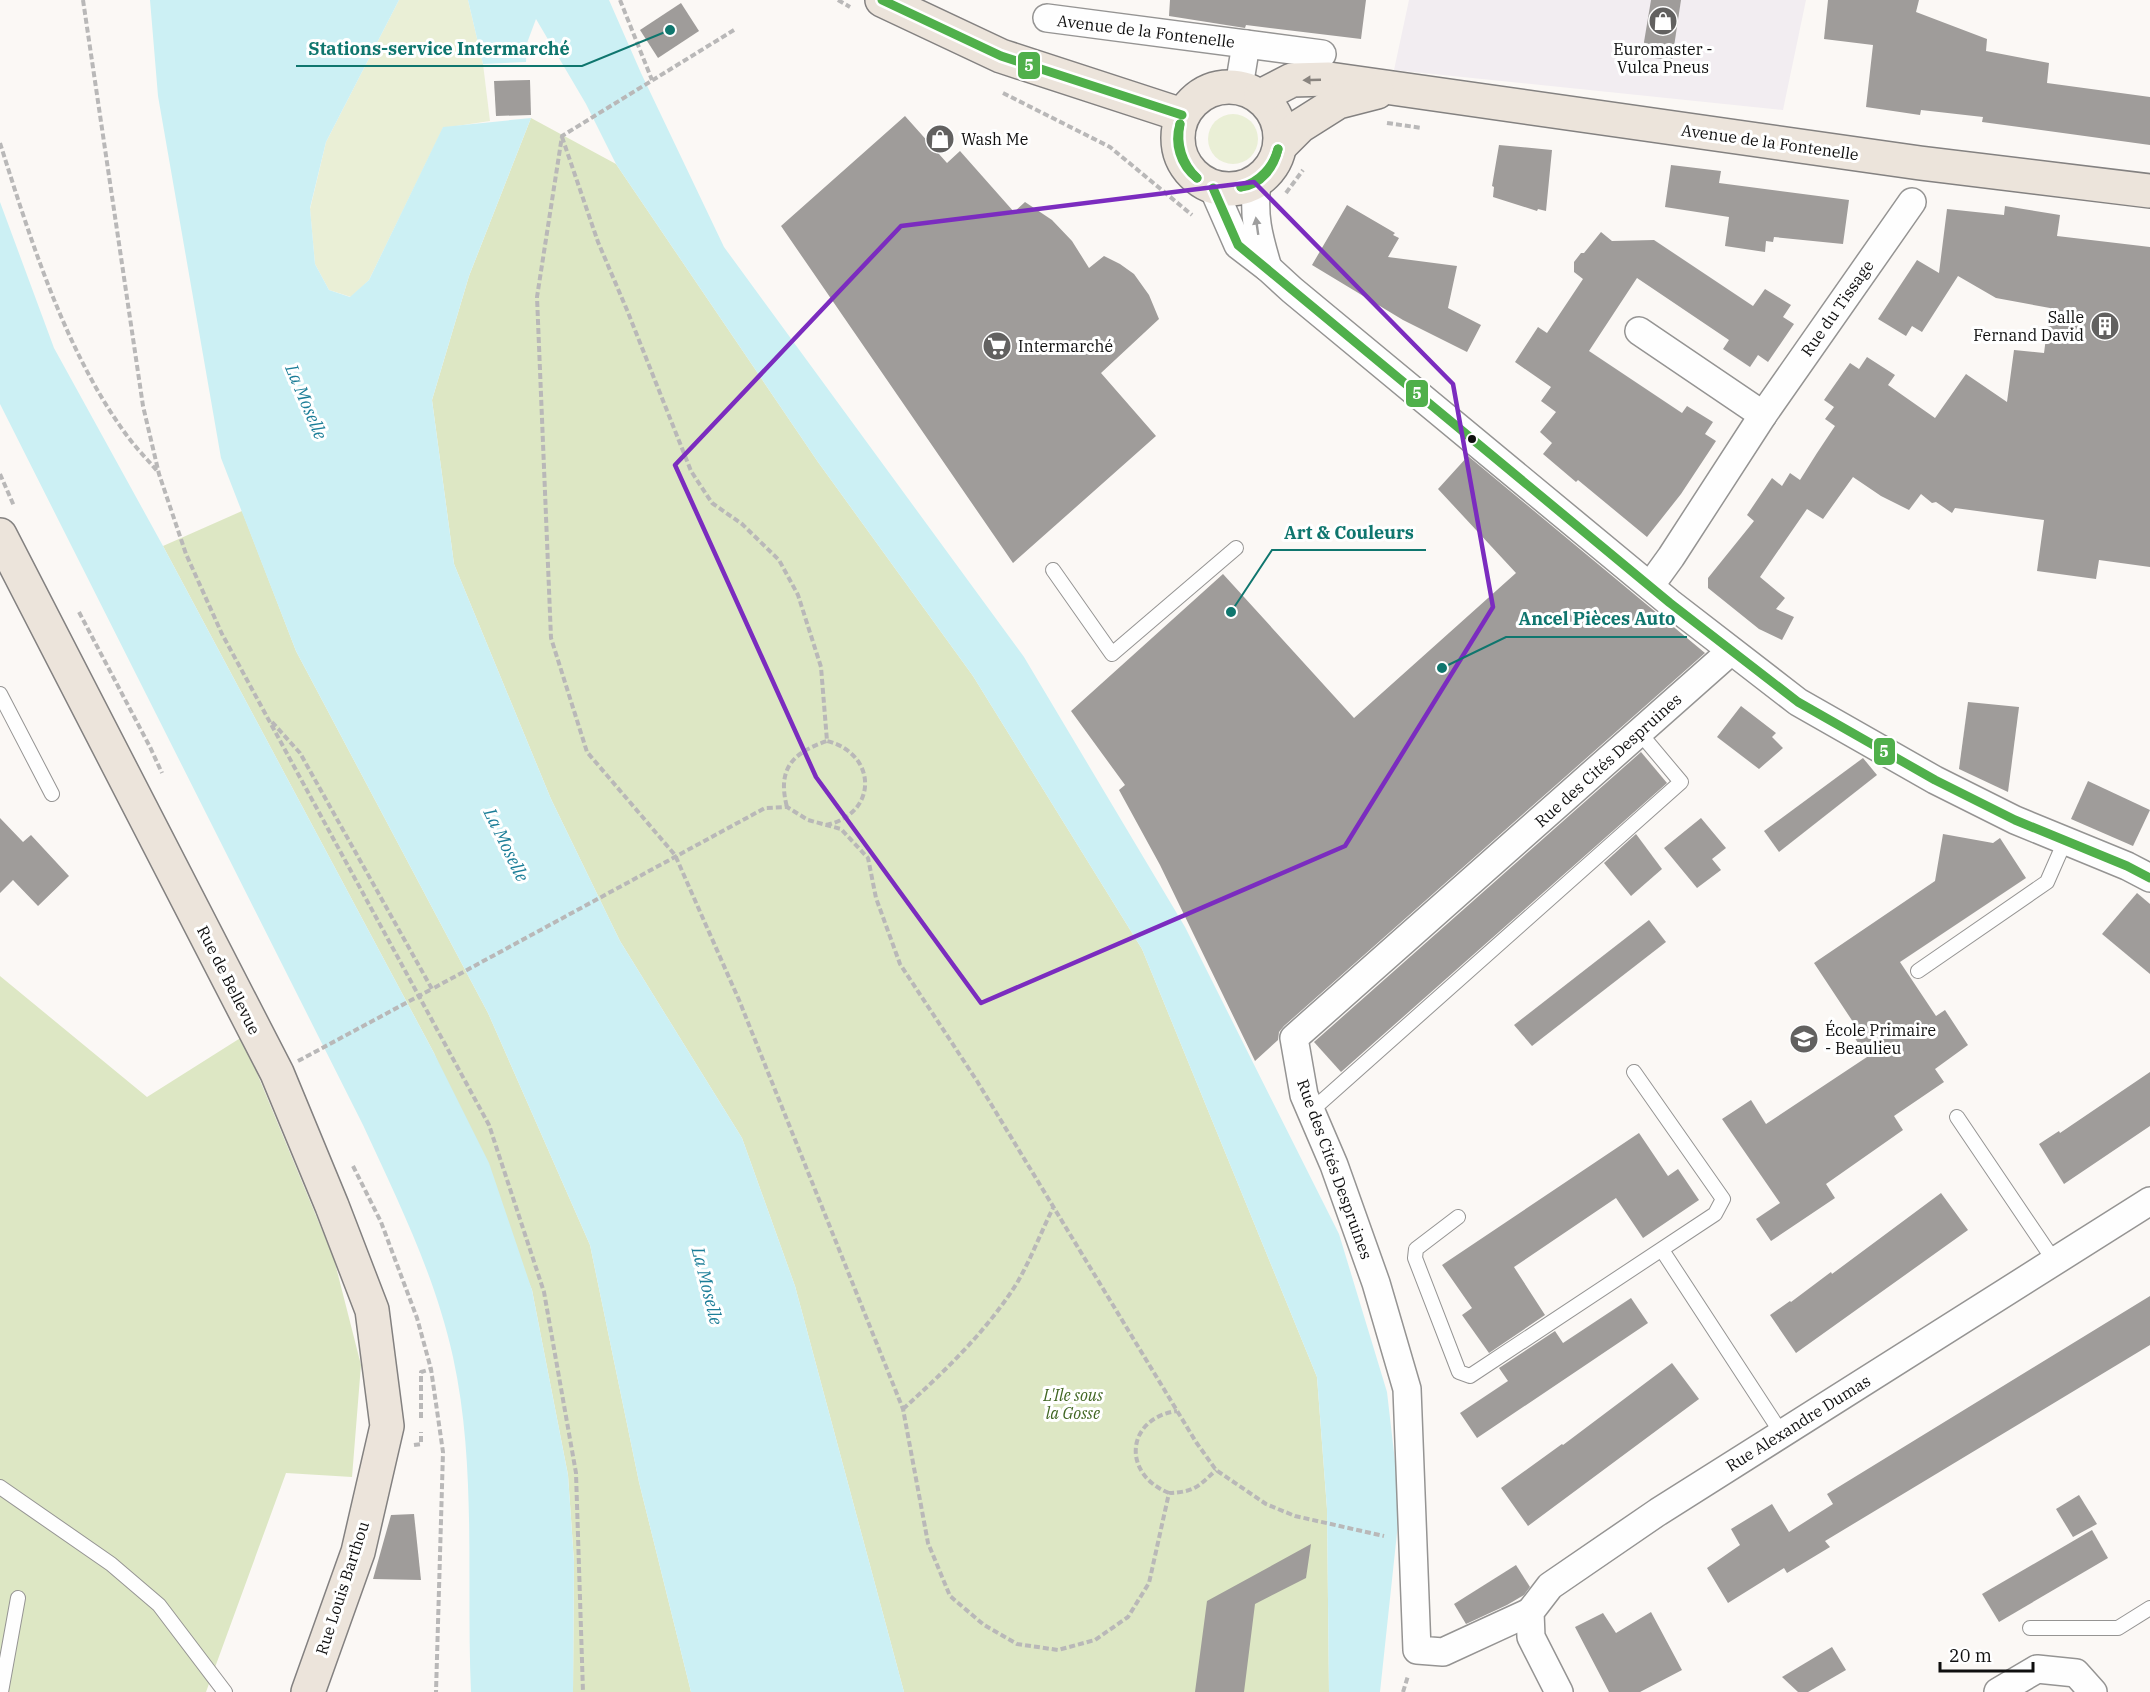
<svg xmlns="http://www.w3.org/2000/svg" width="2150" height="1692" font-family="'IBM Plex Serif',serif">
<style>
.industrial{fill:#f2edf1}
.green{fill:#eaefd6}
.forest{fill:#dde7c4}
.water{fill:#ccf0f4}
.building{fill:#9f9c9a}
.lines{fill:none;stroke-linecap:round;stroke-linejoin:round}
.lane-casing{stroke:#959493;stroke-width:16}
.street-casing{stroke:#959493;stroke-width:30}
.primary-casing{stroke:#838180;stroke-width:36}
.path{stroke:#b9b8b8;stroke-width:4;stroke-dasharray:6 3;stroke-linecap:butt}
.lane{stroke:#fefefe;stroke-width:14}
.street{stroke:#fefefe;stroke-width:27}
.primary{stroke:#ece4db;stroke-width:33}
.path-bridge{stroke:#b9b8b8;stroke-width:4;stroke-dasharray:6 3;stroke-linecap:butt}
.bus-1-casing{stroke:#fff;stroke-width:14}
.bus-1{stroke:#50b04b;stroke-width:9}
.oneway{fill:#89847f}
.oneway2{fill:#9e9e9e}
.marked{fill:none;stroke:#7b2cbf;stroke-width:4.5;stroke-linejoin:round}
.bus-dot{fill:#0f0f0f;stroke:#fff;stroke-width:2}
.labels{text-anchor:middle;stroke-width:6;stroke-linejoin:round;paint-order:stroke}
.street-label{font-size:16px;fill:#0f0f0f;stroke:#fff}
.poi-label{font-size:16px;fill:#0f0f0f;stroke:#fff;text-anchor:start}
.park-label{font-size:16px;font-style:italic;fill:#3f6521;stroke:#fff}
.water-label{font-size:18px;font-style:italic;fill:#1b7d97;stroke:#fff}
.leader{fill:none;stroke:#0f766e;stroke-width:2}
.callout-dot{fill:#0f766e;stroke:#fff;stroke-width:2}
.callout-label{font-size:18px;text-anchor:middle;font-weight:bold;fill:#0f766e;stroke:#fff;stroke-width:6;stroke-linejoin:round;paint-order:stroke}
.line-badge{stroke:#fff;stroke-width:2}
.badge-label{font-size:16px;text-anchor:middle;font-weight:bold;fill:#fff}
</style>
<rect width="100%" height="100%" fill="#fbf8f5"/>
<polygon class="industrial" points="1409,0 1806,0 1783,110 1394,70"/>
<g class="green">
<polygon points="399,0 468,0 483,64 490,121 443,128 369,280 351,297 329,290 315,264 310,209 326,142"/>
<circle cx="1233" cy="139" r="25"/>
</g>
<g class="forest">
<polygon points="531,118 616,164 818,462 973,676 1142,949 1317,1377 1327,1509 1329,1692 904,1692 795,1286 742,1138 620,941 551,799 454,564 432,400 469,276"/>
<polygon points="242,511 296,651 488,1013 590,1245 639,1482 691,1692 573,1692 574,1562 568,1475 532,1290 434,1053 163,546"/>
<polygon points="0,976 147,1097 242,1037 334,1259 361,1365 352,1477 286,1473 206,1692 0,1692"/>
</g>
<g class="water">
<polygon points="150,0 399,0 326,142 310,208 315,264 329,290 350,297 369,280 443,127 531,118 469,276 432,400 454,564 551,799 620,941 742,1138 795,1286 904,1692 691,1692 639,1482 590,1245 488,1013 296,651 221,458 158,96"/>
<polygon points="468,0 609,0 641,73 724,247 1024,657 1185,927 1339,1234 1387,1392 1400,1505 1380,1692 1329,1692 1327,1509 1317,1377 1142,949 973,676 818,462 616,164 586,104 536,19 527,43 526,62 483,64"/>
<path d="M0,202L54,348L163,546L434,1053L489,1163L532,1290L568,1475L574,1562L573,1692H471C466,1580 477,1467 453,1357C435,1275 398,1201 363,1125L0,404Z"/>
</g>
<g class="building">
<polygon points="1170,0 1366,0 1361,39 1246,25 1245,28 1169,16"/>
<polygon points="1651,0 1681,0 1672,60 1654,58 1647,51 1644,42"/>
<polygon points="1828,0 1919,0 1916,12 1987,39 1986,51 2049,63 2047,83 2150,97 2150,145 1982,122 1983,117 1921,110 1920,115 1866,107 1873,45 1824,39"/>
<polygon points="681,3 699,31 658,58 640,30"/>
<polygon points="530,80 531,115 496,116 494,81"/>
<polygon points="905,116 947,163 960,151 1014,212 1025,202 1052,220 1072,241 1089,268 1104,256 1120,264 1134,274 1149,295 1159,319 1101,373 1156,436 1013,563 781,226"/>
<polygon points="1499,145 1552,150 1546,211 1538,209 1537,211 1493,197 1494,187 1492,186"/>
<polygon points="1671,165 1721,171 1719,183 1849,200 1843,244 1774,237 1773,242 1766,241 1765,252 1725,246 1729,217 1665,207"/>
<polygon points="1347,205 1395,233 1393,235 1399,238 1388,257 1457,266 1448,308 1481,325 1467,352 1403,320 1312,265"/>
<polygon points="2005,206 2060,215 2057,236 2150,247 2150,567 2099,560 2096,579 2037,571 2044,520 1955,508 1952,513 1936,502 1932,503 1921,494 1909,510 1881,496 1853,477 1823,519 1807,509 1760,577 1785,598 1776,609 1794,617 1782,640 1759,629 1708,588 1708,578 1754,521 1747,515 1772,478 1782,486 1790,473 1800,480 1817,453 1835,426 1825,419 1834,407 1824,400 1850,363 1859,369 1867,357 1895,375 1888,385 1935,418 1966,374 2007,402 2014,350 2044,353 2050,308 1996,298 1958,276 1922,332 1912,326 1906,336 1878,319 1917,260 1939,273 1947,209 2004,215"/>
<polygon points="1601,232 1612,241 1654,240 1753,306 1765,289 1791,305 1783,317 1794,324 1768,362 1758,355 1750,367 1723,349 1729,340 1637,278 1589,351 1682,413 1687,406 1713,422 1705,434 1716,441 1681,494 1647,537 1578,480 1576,482 1543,454 1552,443 1540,432 1556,412 1541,401 1551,387 1515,362 1538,327 1547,333 1583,279 1574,272 1574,262 1581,253 1584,253"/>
<polygon points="1468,456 1705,653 1284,1026 1279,1032 1278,1040 1255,1061 1160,865 1119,790 1125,785 1071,711 1223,574 1354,718 1516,573 1438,489"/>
<polygon points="1968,702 2019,707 2008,792 1959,769"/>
<polygon points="1741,706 1776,733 1772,737 1783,748 1759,769 1717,737"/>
<polygon points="1641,752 1667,783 1341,1072 1314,1042"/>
<polygon points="1863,758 1877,775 1779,852 1764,831"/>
<polygon points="2088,781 2150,810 2133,846 2071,819"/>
<polygon points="0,818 23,842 31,835 69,876 38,906 13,880 0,893"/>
<polygon points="1701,818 1726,848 1712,859 1721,870 1697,888 1664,848"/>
<polygon points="1636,834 1662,869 1631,896 1604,863"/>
<polygon points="1943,834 1993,843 2000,838 2026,878 1900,962 1936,1016 1945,1010 1968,1045 1935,1069 1944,1082 1894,1116 1903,1130 1826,1184 1835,1198 1771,1241 1756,1219 1780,1203 1722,1119 1751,1100 1766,1124 1867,1057 1851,1032 1857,1028 1814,963 1935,881"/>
<polygon points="2137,893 2150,904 2150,974 2102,934"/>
<polygon points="1649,920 1666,942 1532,1046 1514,1025"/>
<polygon points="2150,1072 2150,1126 2064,1184 2039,1144 2059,1131 2060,1133"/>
<polygon points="1639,1133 1668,1176 1678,1169 1699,1200 1643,1238 1616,1198 1514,1267 1545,1315 1489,1353 1462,1315 1472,1308 1442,1265"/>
<polygon points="1941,1193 1968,1230 1796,1353 1770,1315 1790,1301 1791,1302 1831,1272 1832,1274"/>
<polygon points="2150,1296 2150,1345 1825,1541 1830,1547 1787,1573 1784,1568 1728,1603 1707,1568 1740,1545 1731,1529 1772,1504 1789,1532 1833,1504 1827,1494"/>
<polygon points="1631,1298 1648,1323 1477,1438 1460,1413 1508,1381 1499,1368 1555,1331 1563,1343"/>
<polygon points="1672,1363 1699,1399 1528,1526 1501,1488 1562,1444 1563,1445"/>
<polygon points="2079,1495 2097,1524 2073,1537 2056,1509"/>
<polygon points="414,1514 421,1580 373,1579 391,1515"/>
<polygon points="2092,1530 2108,1558 1999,1622 1982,1594"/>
<polygon points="1311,1544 1306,1578 1255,1604 1244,1692 1195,1692 1207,1601"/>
<polygon points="1516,1565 1530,1587 1524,1595 1507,1605 1466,1624 1454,1604"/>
<polygon points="1651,1612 1682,1670 1640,1692 1609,1692 1575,1627 1603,1613 1616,1633"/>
<polygon points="1832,1647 1846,1670 1808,1692 1798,1692 1782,1677"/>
</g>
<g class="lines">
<g class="lane-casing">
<g id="lane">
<polyline points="1053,570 1112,654 1236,548"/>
<polyline points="0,694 52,794"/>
<polyline points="1918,971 2047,882 2065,841"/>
<polyline points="1311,1111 1681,782 1639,732"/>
<polyline points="1957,1117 2055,1262"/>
<polyline points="1458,1217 1416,1249 1415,1258 1459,1372 1470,1376 1715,1214 1723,1199 1634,1072"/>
<polyline points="1662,1250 1782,1434"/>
<polyline points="0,1487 111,1564 159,1605 225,1692"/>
<polyline points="2030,1628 2118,1628 2150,1608"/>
<polyline points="1,1692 18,1598"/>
</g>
</g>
<g class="street-casing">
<g id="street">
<polyline points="1047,18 1322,54"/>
<polyline points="1239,87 1246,44"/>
<path d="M1257,182C1253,216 1258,235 1268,268"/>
<polyline points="1213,188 1238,245 1268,268 1292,290 1670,603 1798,702 1935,780 2015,820 2127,866 2150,878"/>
<polyline points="1639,331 1763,415"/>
<polyline points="1650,586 1671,557 1763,415 1912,202"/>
<polyline points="1530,1612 1443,1652 1417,1650 1407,1389 1376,1283 1334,1165 1304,1095 1294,1038 1731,651"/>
<polyline points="1559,1692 1531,1637 1530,1612 1550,1586 1658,1512 2150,1201"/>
<polyline points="1998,1692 2037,1669 2076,1673 2093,1692"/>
</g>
</g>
<g class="primary-casing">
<g id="primary">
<polyline points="882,0 1001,56 1182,115"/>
<circle cx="1229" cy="138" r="51"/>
<polyline points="1261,96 1292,80 1329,79 1920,163 2150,191"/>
<polyline points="1281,145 1300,126 1338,102 1377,92"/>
<polyline points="0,535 277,1073 332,1206 372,1310 387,1426 358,1552 308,1692"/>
</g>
</g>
<g class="path">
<polyline points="83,0 143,406 159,474 186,554 222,634 489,1125 544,1292 576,1473 583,1692"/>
<polyline points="620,0 652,80"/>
<polyline points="838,0 850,7"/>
<path d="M734,30L562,136L537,297L551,638L587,752L675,855L739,1000L903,1409L928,1543L950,1596L984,1625L1017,1644L1058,1650L1095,1640L1128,1617L1149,1583L1169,1493C1194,1492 1198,1487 1216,1470"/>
<polyline points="1003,93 1110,147 1192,215"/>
<polyline points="1387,123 1422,128"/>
<path d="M562,137L598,242L627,310L691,471L712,503L742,524L779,560L798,595L821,667L827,741C792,753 777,769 787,807"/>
<path d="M0,143C31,241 65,350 125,433C135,447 147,459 158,472"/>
<polyline points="1286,193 1303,170"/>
<polyline points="0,474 14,506"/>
<polyline points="79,612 150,747 162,773"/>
<polyline points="272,722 300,753 432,989 765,808 787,807 808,820 841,829 868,858 876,898 900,964 977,1081 1196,1442 1216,1470 1266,1504 1295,1516 1384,1536"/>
<path d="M826,825C878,814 878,754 827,741"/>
<polyline points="353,1166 381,1222 417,1318 431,1369 443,1452 436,1692"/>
<path d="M903,1409C945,1371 986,1332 1017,1283C1031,1259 1041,1232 1053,1208"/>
<polyline points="421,1418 421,1372 431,1369"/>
<polyline points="414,1445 421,1444 421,1432"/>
<path d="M1169,1493C1121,1474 1126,1418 1177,1411"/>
<polyline points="1403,1692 1408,1676"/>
</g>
<use href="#lane" class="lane"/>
<use href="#street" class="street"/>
<use href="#primary" class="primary"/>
<polyline class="path-bridge" points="298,1061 432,989"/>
<g class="bus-1-casing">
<g id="bus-1">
<polyline points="882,0 1001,56 1182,115"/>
<path d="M1180,124C1176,144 1182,164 1197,178"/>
<path d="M1180,124C1174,143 1180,165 1197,178"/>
<path d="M1241,187C1260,182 1273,167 1278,149"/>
<path d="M1241,187C1261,185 1274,167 1278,149"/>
<polyline points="1213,188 1238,245 1670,603 1798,702 1935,780 2015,820 2127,866 2150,878"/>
</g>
</g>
<use href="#bus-1" class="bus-1"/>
</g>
<defs><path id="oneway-solid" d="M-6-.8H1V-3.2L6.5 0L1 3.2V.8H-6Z" transform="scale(1.5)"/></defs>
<use class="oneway" href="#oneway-solid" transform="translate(1312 80) rotate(178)"/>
<use class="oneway2" href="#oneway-solid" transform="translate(1257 226) rotate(-98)"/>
<path class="marked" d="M1254,182L1453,384L1493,607L1345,846L981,1003L816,777L675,465L901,226Z"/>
<defs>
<g id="shop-disc" transform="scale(1.5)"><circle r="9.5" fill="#626160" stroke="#fff"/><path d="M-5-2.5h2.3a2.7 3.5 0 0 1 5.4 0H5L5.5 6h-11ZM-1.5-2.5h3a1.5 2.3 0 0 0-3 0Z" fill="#fff"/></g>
<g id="building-disc" transform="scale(1.5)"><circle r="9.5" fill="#626160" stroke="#fff"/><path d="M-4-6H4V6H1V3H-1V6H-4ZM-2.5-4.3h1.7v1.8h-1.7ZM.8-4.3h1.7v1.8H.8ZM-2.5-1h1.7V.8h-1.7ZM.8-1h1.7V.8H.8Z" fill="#fff"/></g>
<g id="supermarket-disc" transform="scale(1.5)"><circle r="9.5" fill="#626160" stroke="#fff"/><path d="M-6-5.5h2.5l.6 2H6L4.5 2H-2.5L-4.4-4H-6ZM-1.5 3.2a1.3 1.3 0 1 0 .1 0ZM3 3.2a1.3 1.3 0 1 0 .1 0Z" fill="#fff"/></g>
<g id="school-disc" transform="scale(1.5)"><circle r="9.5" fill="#626160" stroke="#fff"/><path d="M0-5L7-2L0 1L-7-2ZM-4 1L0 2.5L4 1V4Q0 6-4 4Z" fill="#fff"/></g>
</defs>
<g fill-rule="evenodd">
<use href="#shop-disc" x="1663" y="21"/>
<use href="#shop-disc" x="940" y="139"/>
<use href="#building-disc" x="2105" y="326"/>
<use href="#supermarket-disc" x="997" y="346"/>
<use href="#school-disc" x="1804" y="1039"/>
</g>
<circle class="bus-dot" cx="1472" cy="439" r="5"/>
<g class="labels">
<g class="street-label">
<text transform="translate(1146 31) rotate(7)" y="6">Avenue de la Fontenelle</text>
<text transform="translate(1770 142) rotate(8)" y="6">Avenue de la Fontenelle</text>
<text transform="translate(1837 308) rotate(-55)" y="6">Rue du Tissage</text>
<text transform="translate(1608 760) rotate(-42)" y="6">Rue des Cités Despruines</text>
<text transform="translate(229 980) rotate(63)" y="6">Rue de Bellevue</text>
<text transform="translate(1335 1169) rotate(70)" y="6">Rue des Cités Despruines</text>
<text transform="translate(1798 1423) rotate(-32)" y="6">Rue Alexandre Dumas</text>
<text transform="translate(342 1588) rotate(-72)" y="6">Rue Louis Barthou</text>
</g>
<g class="poi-label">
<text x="1663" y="55" text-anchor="middle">Euromaster -<tspan x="1663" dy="18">Vulca Pneus</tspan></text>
<text x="961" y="145">Wash Me</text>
<text x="2084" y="323" text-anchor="end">Salle<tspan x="2084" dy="18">Fernand David</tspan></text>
<text x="1018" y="352">Intermarché</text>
<text x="1825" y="1036">École Primaire<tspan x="1825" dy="18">- Beaulieu</tspan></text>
</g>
<g class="park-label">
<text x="1073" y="1401">L'Ile sous<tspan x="1073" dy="18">la Gosse</tspan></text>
</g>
<g class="water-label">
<text transform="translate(306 402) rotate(67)" y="6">La Moselle</text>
<text transform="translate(506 845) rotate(64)" y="6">La Moselle</text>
<text transform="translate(707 1286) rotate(76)" y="6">La Moselle</text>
</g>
</g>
<path class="leader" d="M670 30L582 66H296M1231 612L1272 550H1426M1442 668L1506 637H1687"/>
<g class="callout-dot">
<circle cx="670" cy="30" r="6"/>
<circle cx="1231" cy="612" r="6"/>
<circle cx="1442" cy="668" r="6"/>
</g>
<g class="callout-label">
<text x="439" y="55">Stations-service Intermarché</text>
<text x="1349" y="539">Art &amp; Couleurs</text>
<text x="1597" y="625">Ancel Pièces Auto</text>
</g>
<g class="line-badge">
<rect x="1017" y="51" width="24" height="29" rx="6" fill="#50b04b"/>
<rect x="1405" y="379" width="24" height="29" rx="6" fill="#50b04b"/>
<rect x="1873" y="737" width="23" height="29" rx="6" fill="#50b04b"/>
</g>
<g class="badge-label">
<text x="1029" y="71">5</text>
<text x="1417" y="399">5</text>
<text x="1884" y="757">5</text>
</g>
<path d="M1940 1662v9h93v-9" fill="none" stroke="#0f0f0f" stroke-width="3"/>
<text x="1949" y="1662" font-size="18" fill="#0f0f0f" stroke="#ffffff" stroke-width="4.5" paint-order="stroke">20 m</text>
</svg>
